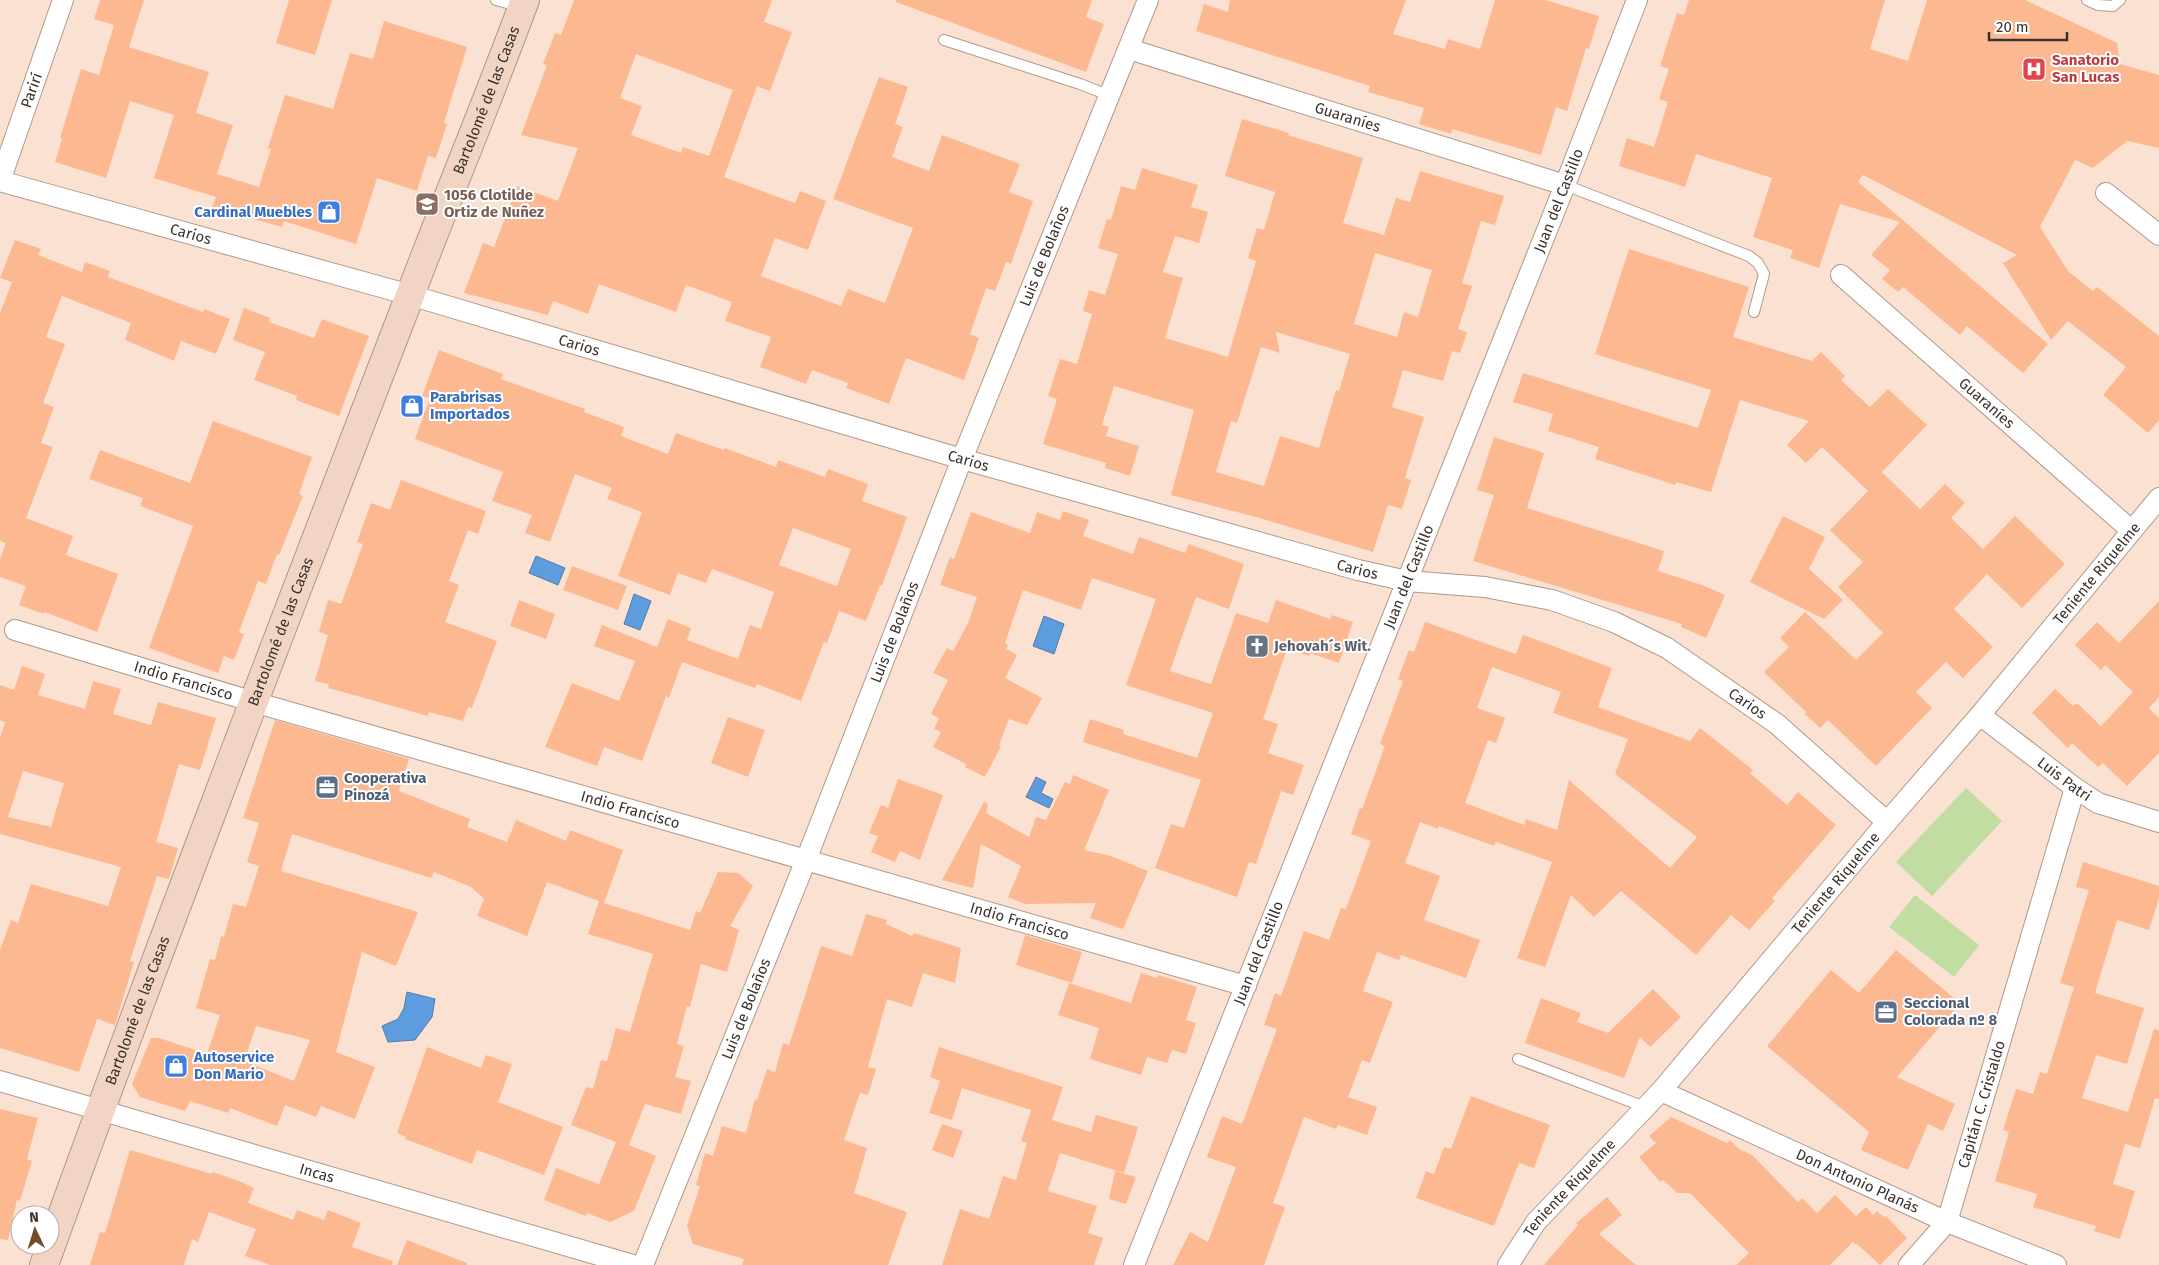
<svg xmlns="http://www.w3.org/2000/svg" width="2159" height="1265" font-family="'Fira Sans',sans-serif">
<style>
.green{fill:#c1dda2}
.water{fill:#5d9cdf;stroke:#537ca9}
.building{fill:#fcb991;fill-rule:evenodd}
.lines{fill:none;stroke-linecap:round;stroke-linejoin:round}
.lane-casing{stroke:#b0988a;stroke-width:12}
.street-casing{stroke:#b0988a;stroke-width:22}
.secondary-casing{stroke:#b0988a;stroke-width:30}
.lane{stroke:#fff;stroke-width:10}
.street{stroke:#fff;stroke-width:20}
.secondary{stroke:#f1d4c4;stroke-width:28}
.labels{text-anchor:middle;stroke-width:4;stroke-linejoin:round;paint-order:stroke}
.health-label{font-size:15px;font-weight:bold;fill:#be3a42;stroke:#fff;text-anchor:start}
.street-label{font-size:15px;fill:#3b312b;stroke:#fff}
.education-label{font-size:15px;font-weight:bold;fill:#785e54;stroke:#fff;text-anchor:start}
.shop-label{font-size:15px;font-weight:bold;fill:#366cbe;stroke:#fff;text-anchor:start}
.worship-label{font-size:15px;font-weight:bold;fill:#5b616d;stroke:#fff;text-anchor:start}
.service-label{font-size:15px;font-weight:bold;fill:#4e5e75;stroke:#fff;text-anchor:start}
</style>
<rect width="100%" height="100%" fill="#fbe1d2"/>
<g class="green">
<polygon points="1966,788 2002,821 1932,896 1896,862"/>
<polygon points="1915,895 1979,945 1954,977 1889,927"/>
</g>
<g class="water">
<polygon points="536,556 565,568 558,585 529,573"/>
<polygon points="634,594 651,601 640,630 624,624"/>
<polygon points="1044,616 1064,624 1054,654 1033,646"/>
<polygon points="1036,777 1046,782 1041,793 1053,799 1049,808 1026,797"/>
<polygon points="407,992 435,999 432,1017 415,1040 388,1042 382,1026 398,1019 404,1008"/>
</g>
<g class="building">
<polygon points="100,0 144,0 129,47 209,72 196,113 233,125 217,174 259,187 271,149 268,148 285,95 333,109 350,53 373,59 384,21 467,47 444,123 447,124 436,158 428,156 417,191 377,178 356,244 284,221 282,227 243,216 242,220 211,210 216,197 154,178 174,115 130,101 106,178 55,162 62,139 60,138 81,69 99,75 114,25 94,19"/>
<polygon points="289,0 332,0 315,55 276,43"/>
<path d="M574,0H772L764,22L792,32L770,91L757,86L724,177L795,203L800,191L826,201L808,250L775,238L761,276L841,306L848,289L885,303L913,228L833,199L879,77L908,87L895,124L903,127L892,157L929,171L942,135L1020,164L1009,192L1033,201L1011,264L1006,262L995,291L986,288L970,334L979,338L964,380L906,358L889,404L846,388L848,383L812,370L806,384L760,367L771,337L725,321L732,302L686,285L676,312L599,284L588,314L553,301L548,315L464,293L483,243L494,247L517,186L558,201L578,148L521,135L547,65L543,64L555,33L561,35ZM636,54L733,90L709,156L683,147L681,153L631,135L642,106L620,98Z"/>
<polygon points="896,0 1092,0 1086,17 1104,24 1086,72 896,2"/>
<polygon points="1230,0 1406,0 1393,34 1445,49 1448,39 1480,49 1495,0 1545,0 1599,16 1589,49 1586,48 1567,111 1556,107 1541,155 1452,129 1451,134 1419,124 1424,108 1368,92 1370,86 1196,31 1204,4 1228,12"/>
<polygon points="1689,0 1885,0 1870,49 1908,61 1927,0 2025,0 2117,43 2120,64 2159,75 2159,148 2127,141 2093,168 2075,160 2040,227 2068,271 2093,291 2097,287 2159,336 2159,420 2148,433 2103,395 2126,367 2068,321 2051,340 2003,263 2017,255 1863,175 1858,182 2048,344 2023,373 1967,326 1960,335 1903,287 1898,292 1882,279 1890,270 1871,255 1900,222 1840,204 1819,268 1790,258 1793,250 1753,237 1772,178 1696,154 1685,187 1619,166 1627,138 1654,147 1668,102 1659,99 1669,69 1660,66 1677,13 1684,15"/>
<path d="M1242,119L1289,133L1288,135L1363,158L1343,223L1384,235L1396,198L1410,202L1420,171L1504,196L1495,225L1481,221L1462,283L1472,286L1458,329L1467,332L1460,353L1452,351L1443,381L1403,370L1392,407L1424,417L1405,478L1411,480L1402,509L1388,505L1373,552L1256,517L1171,495L1194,410L1114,386L1102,425L1109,427L1106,436L1139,446L1130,476L1105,468L1106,463L1043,444L1057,399L1048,396L1060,359L1077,364L1092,314L1083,311L1089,290L1105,295L1118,254L1098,248L1107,219L1111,220L1121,186L1135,190L1142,168L1198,185L1191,207L1208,212L1199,243L1175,236L1163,272L1183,278L1165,338L1228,357L1256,261L1248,258L1257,228L1264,230L1275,192L1225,176ZM1375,253L1432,270L1418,317L1404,312L1397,337L1354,324ZM1276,332L1350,354L1339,391L1336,390L1319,448L1280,436L1264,486L1216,472L1231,421L1237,423L1261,347L1280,353Z"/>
<polygon points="15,240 41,249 38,255 82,272 85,262 110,271 108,277 203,312 204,309 230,319 216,354 181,341 174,361 125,340 131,323 62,296 46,337 65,344 43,403 54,407 41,443 53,447 26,518 73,536 66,555 118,574 97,632 45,612 44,614 19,605 26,586 0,577 0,559 6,543 0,541 0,313 12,282 0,278"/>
<polygon points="1629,249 1749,287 1733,337 1812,361 1821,352 1845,376 1841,380 1870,407 1888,389 1927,425 1882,472 1920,509 1945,484 1965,503 1951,518 1983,549 2015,516 2065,564 2022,608 1987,574 1954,609 1993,647 1963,678 1946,662 1916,692 1932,708 1876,766 1828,720 1820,728 1805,714 1806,712 1764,672 1789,647 1780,638 1805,612 1856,660 1883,633 1838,587 1863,562 1830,530 1868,491 1822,447 1806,463 1787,445 1809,421 1740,400 1711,492 1676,482 1675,485 1595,459 1599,447 1548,431 1553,414 1513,402 1523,373 1698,428 1711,390 1595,354"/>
<polygon points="244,308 270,318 269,322 314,338 322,319 369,336 339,416 296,400 297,396 254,380 265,352 233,340"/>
<path d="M439,350L503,374L501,379L585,409L584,412L624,427L621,436L668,454L676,433L724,450L725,448L776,467L778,460L825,477L828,469L868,484L862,501L907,517L882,586L880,585L866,621L839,611L827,643L824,642L801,701L757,684L755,688L682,662L669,698L666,696L642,761L604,747L597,766L545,747L572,683L619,701L635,661L594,646L602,625L657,647L668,619L691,628L687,640L738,659L750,625L761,629L774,592L712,569L706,583L678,573L670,595L618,576L642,512L607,499L612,488L575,474L550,542L525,533L532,515L492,501L503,472L415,439L430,398L422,396ZM793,528L851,549L837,586L779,565Z"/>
<polygon points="213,421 312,457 299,494 303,496 279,555 277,554 266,584 258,581 239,632 244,634 234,660 224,656 218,673 149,648 193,526 140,506 143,498 89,479 100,450 190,483"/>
<polygon points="1494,437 1544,453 1527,508 1664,551 1658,571 1702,585 1725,595 1706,638 1681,627 1682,624 1473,561 1494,495 1477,490"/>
<polygon points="401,480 486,511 478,534 468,530 449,581 459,585 445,622 497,641 472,708 468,707 463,721 429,712 428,716 368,699 328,688 329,684 315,681 328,635 319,632 328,600 341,604 363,544 357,542 371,503 390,510"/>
<polygon points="1063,511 1089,520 1083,536 1133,554 1139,537 1185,553 1189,544 1244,564 1229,609 1196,597 1170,671 1211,684 1236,613 1268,623 1276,600 1330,619 1332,615 1353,622 1339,663 1310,653 1309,656 1287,649 1263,719 1278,724 1268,753 1304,765 1293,795 1281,791 1256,864 1249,862 1237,897 1155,868 1171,824 1184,828 1201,780 1083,742 1090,719 1124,730 1123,734 1197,758 1213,713 1126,685 1156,599 1092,578 1081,610 1023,590 1005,643 1008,645 1006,649 1017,655 1005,678 1042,698 1027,725 1009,719 999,745 1001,746 985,777 965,767 966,764 933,747 941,732 934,729 939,718 931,714 948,680 933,673 947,648 953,651 968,623 977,597 940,585 950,557 954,559 971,512 1030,533 1037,512 1060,520"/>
<polygon points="1783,516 1825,537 1809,569 1843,600 1824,619 1750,582"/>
<polygon points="572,566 627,586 618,610 563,590"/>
<polygon points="519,600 555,614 546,639 510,626"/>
<polygon points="2159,601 2159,697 2149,708 2159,718 2159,753 2127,786 2103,763 2098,767 2072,743 2068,748 2032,713 2055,689 2073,706 2077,703 2101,726 2133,692 2105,665 2101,670 2075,645 2097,622 2119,643"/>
<path d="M1425,622L1516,654L1523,635L1612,668L1598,707L1690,741L1700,728L1753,770L1750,773L1787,805L1798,792L1836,825L1772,898L1775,901L1749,930L1731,915L1696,955L1621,891L1594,917L1571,895L1545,967L1517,958L1552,862L1496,842L1494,846L1439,826L1438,829L1420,822L1405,863L1440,876L1424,920L1480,940L1466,978L1401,955L1399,960L1377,952L1363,991L1393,1002L1370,1063L1362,1060L1348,1097L1377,1107L1367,1135L1338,1125L1336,1129L1304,1117L1273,1203L1285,1207L1264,1265H1173L1190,1232L1208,1242L1236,1167L1207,1157L1222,1116L1242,1124L1277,1029L1264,1025L1275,993L1281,996L1304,931L1329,940L1341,908L1346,909L1371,841L1351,834L1360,808L1362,809L1385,746L1380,744L1403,681L1398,679L1409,650L1414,652ZM1492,667L1561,692L1553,713L1628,739L1615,774L1697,837L1670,868L1569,780L1557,830L1526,819L1524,825L1465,803L1488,740L1496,743L1505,718L1477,708Z"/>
<path d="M22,666L45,674L38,695L85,709L93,681L121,689L113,714L151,725L158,702L216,718L200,770L179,764L156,842L178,848L169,879L157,876L130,961L134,962L115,1025L97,1019L79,1072L0,1048V950L11,920L18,923L31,884L108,906L121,867L0,834V738L5,722L0,720V685L14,690ZM23,771L64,783L51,827L8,817Z"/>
<polygon points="728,717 765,730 748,777 711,763"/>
<path d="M275,720L409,759L399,791L470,819L467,827L507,842L516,820L566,841L570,830L623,850L604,903L690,930L696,911L700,913L718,872L738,873L753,886L730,926L739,930L727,972L701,964L690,1007L687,1006L677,1044L684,1046L675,1077L691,1081L681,1114L645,1104L629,1145L656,1156L634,1211L610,1222L587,1213L586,1216L544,1200L556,1168L599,1184L616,1142L571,1125L586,1087L593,1089L601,1060L607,1061L616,1028L630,1032L653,954L588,934L599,901L547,882L527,936L477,916L484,899L471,887L434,872L431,878L292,834L281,871L418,912L396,966L362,952L336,1052L375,1067L355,1119L321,1106L316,1117L285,1105L277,1126L230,1108L228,1113L190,1101L185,1111L140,1097L132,1084L151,1038H159L207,1054L220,1015L196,1008L210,959L215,960L221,936L224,937L233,904L246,907L259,866L247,862L259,823L243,818ZM256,1026L310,1040L294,1081L244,1061Z"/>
<polygon points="1073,775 1109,790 1084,850 1111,856 1148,871 1123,929 1090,918 1096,903 1025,904 1008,897 1021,866 981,844 973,888 942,880 984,802 988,804 986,813 1029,837 1036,817 1046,820 1065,782 1070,784"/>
<polygon points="898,779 943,795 920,860 900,851 895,862 871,852 878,836 869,833 881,805 888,808"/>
<polygon points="2083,862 2159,886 2159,898 2149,930 2117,920 2095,993 2144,1008 2127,1064 2096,1055 2082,1098 2128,1112 2154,1029 2159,1030 2159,1099 2155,1098 2140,1148 2125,1144 2113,1184 2135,1191 2120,1239 2094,1231 2096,1226 2033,1207 2037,1194 1995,1181 2009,1132 2003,1130 2016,1089 2033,1094 2040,1072 2047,1074 2074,987 2060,983 2089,890 2076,887"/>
<polygon points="866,914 887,920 886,924 912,936 914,933 961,948 955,983 923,973 912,1007 887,999 868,1067 876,1069 868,1095 860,1093 844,1140 867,1148 854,1193 907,1212 888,1265 742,1265 744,1259 693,1244 687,1226 700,1186 696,1185 705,1153 713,1156 722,1126 746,1133 755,1099 757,1100 767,1069 775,1072 783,1043 789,1045 821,946 852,956"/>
<polygon points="1025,935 1082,952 1072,983 1016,965"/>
<polygon points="1896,950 1960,1003 1897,1077 1955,1104 1943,1131 1928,1124 1908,1170 1861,1150 1869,1132 1767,1046 1831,970 1859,993"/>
<polygon points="1141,973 1157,978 1158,975 1197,987 1186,1020 1196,1023 1186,1054 1172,1050 1167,1063 1147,1057 1141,1075 1090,1059 1099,1028 1058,1015 1069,983 1131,1003"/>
<polygon points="1653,989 1681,1017 1650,1047 1640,1037 1624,1078 1525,1043 1541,998 1581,1013 1577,1022 1608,1033"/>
<polygon points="427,1047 481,1068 486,1055 512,1064 498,1102 563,1127 544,1175 477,1150 472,1164 405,1139 406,1137 397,1133"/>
<polygon points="939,1047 1063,1087 1052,1120 1091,1132 1096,1115 1138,1127 1124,1173 1060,1153 1048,1191 1097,1206 1088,1233 1103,1238 1094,1265 942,1265 960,1209 989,1219 1003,1176 1016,1180 1027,1143 1021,1141 1031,1110 962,1088 952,1120 929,1113 940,1081 930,1077"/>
<polygon points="1471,1096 1550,1125 1534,1168 1519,1163 1494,1226 1416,1198 1426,1171 1434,1174 1444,1147 1451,1149"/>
<polygon points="0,1109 38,1118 27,1159 32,1161 20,1201 17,1200 8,1240 0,1239"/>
<polygon points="1671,1117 1727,1143 1730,1140 1739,1149 1752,1155 1798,1202 1802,1198 1817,1213 1835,1195 1856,1216 1866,1207 1873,1215 1877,1211 1884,1217 1886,1216 1907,1238 1880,1265 1857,1244 1856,1245 1853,1242 1830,1265 1736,1265 1749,1253 1690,1193 1677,1193 1663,1180 1660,1182 1639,1157 1656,1143 1649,1136"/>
<polygon points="942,1124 963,1131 953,1158 932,1150"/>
<polygon points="130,1150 212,1174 213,1172 241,1182 254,1188 248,1203 293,1220 297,1210 324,1220 328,1210 361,1223 352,1247 393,1261 392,1265 270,1265 245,1256 256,1229 209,1212 198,1242 192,1239 184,1265 90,1265 100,1232 105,1233"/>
<polygon points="1115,1171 1136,1177 1126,1204 1109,1199"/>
<polygon points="1607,1197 1622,1215 1599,1234 1636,1265 1544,1265 1578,1225 1576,1223"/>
<polygon points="407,1240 467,1263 467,1265 397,1265"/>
</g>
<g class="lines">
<g class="lane-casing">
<g id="lane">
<polyline points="496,0 522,7"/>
<polyline points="2087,0 2098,5 2113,6 2120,0"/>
<polyline points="944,40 1080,84 1108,95"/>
<polyline points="1565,185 1749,256 1758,263 1764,274 1754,312"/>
<polyline points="1518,1059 1645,1107"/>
</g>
</g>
<g class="street-casing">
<g id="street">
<path id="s1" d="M1129,49L1565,185"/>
<path id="s2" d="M0,181L410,295L962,459L1358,570L1407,581L1485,587L1552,600L1614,622L1667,648L1777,724L1887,822"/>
<path id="s3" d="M0,181L63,0"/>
<polyline points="2106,193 2159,235"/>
<path id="s4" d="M1841,275L2132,531"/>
<path id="s5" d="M15,630L254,702L1246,986"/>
<path id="s6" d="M1980,715L2075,788L2098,803L2159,822"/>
<path id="s7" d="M0,1081L633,1265"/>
<path id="s8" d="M1661,1091L1947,1222L2056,1265"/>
<path id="s9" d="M643,1265L806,860L962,459L1148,0"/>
<path id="s10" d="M1134,1265L1565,185L1637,0"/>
<path id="s11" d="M1508,1265L1536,1222L1661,1091L1887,822L1980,715L2159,498"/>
<path id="s12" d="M1909,1265L1947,1222L2075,788"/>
</g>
</g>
<g class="secondary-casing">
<g id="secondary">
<path id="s13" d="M44,1265C161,941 285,619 409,298C447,198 488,100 525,0"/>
</g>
</g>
<use href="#lane" class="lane"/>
<use href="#street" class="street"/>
<use href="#secondary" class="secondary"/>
</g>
<defs>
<g id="hospital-square" transform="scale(1.25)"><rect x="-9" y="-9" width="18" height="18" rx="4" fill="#e0444e" stroke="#fff"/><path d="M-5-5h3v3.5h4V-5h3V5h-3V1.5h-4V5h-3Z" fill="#fff"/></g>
<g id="school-square" transform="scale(1.25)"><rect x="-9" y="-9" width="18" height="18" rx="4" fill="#8d6e63" stroke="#fff"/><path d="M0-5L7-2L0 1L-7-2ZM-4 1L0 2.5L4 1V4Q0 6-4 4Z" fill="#fff"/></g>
<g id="shop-square" transform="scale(1.25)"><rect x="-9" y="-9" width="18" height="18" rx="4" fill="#3f7fe0" stroke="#fff"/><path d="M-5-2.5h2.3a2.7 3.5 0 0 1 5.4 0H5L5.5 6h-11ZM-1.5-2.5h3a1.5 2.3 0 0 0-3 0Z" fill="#fff"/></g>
<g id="church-square" transform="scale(1.25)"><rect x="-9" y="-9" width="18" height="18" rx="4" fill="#6b7280" stroke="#fff"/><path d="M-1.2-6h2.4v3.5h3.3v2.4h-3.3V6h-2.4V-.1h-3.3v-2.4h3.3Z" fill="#fff"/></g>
<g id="office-square" transform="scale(1.25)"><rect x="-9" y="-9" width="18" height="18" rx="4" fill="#5c6f8a" stroke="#fff"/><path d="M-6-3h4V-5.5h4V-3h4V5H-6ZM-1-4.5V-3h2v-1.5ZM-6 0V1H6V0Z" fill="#fff"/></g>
</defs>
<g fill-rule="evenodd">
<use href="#hospital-square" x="2034" y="69"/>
<use href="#school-square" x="427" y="204"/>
<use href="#shop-square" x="329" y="212"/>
<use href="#shop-square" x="412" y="406"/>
<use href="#church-square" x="1257" y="646"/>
<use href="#office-square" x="327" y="787"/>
<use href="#office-square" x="1886" y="1012"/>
<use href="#shop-square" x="176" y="1066"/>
</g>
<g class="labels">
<g class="health-label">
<text x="2052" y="65">Sanatorio<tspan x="2052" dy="17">San Lucas</tspan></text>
</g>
<g class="street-label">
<text dy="5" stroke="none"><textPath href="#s3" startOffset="96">Parirí</textPath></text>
<text dy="5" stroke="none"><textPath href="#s13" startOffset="1246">Bartolomé de las Casas</textPath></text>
<text dy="5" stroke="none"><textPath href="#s1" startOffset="229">Guaraníes</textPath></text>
<text dy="5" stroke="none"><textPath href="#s10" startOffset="1146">Juan del Castillo</textPath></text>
<text dy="5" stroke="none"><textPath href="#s2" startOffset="198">Carios</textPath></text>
<text dy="5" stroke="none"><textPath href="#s9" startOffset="1086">Luis de Bolaños</textPath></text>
<text dy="5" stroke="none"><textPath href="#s2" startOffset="602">Carios</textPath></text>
<text dy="5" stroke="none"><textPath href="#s4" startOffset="194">Guaraníes</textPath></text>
<text dy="5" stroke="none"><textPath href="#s2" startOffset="1008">Carios</textPath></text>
<text dy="5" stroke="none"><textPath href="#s2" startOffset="1412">Carios</textPath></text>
<text dy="5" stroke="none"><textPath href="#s11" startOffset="909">Teniente Riquelme</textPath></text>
<text dy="5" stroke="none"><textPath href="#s10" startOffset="741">Juan del Castillo</textPath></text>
<text dy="5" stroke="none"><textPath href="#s13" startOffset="676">Bartolomé de las Casas</textPath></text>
<text dy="5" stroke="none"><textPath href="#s9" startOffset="681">Luis de Bolaños</textPath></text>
<text dy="5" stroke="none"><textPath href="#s5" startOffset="176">Indio Francisco</textPath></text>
<text dy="5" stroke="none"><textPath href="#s2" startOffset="1832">Carios</textPath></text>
<text dy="5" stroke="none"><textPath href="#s6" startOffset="106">Luis Patri</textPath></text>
<text dy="5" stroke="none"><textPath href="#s5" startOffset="641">Indio Francisco</textPath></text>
<text dy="5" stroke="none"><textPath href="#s11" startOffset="504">Teniente Riquelme</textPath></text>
<text dy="5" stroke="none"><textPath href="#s5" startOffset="1046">Indio Francisco</textPath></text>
<text dy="5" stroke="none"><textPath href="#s10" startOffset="336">Juan del Castillo</textPath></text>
<text dy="5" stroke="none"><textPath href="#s9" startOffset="276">Luis de Bolaños</textPath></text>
<text dy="5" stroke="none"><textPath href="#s13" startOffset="271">Bartolomé de las Casas</textPath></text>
<text dy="5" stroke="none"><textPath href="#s12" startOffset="180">Capitán C. Cristaldo</textPath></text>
<text dy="5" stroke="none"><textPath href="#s7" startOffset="330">Incas</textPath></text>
<text dy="5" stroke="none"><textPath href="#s8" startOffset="216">Don Antonio Planás</textPath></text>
<text dy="5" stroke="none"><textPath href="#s11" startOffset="99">Teniente Riquelme</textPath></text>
</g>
<g class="education-label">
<text x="444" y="200">1056 Clotilde<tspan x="444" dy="17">Ortiz de Nuñez</tspan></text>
</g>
<g class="shop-label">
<text x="312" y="217" text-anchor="end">Cardinal Muebles</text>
<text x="430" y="402">Parabrisas<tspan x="430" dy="17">Importados</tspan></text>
<text x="194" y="1062">Autoservice<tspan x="194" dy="17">Don Mario</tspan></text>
</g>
<g class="worship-label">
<text x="1274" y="651">Jehovah´s Wit.</text>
</g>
<g class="service-label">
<text x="344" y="783">Cooperativa<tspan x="344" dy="17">Pinozá</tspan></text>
<text x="1904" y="1008">Seccional<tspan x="1904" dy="17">Colorada nº 8</tspan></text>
</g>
</g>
<g transform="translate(35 1230) rotate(356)"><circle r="24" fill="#ffffff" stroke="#b1adaa"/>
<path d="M0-4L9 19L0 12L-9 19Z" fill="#724c28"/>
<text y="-8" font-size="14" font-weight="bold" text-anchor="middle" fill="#3b312b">N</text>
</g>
<path d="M1989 32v8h78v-8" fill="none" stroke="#3b312b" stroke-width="2.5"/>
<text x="1996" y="32" font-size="15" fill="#3b312b" stroke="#ffffff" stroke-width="4" paint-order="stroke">20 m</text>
</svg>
